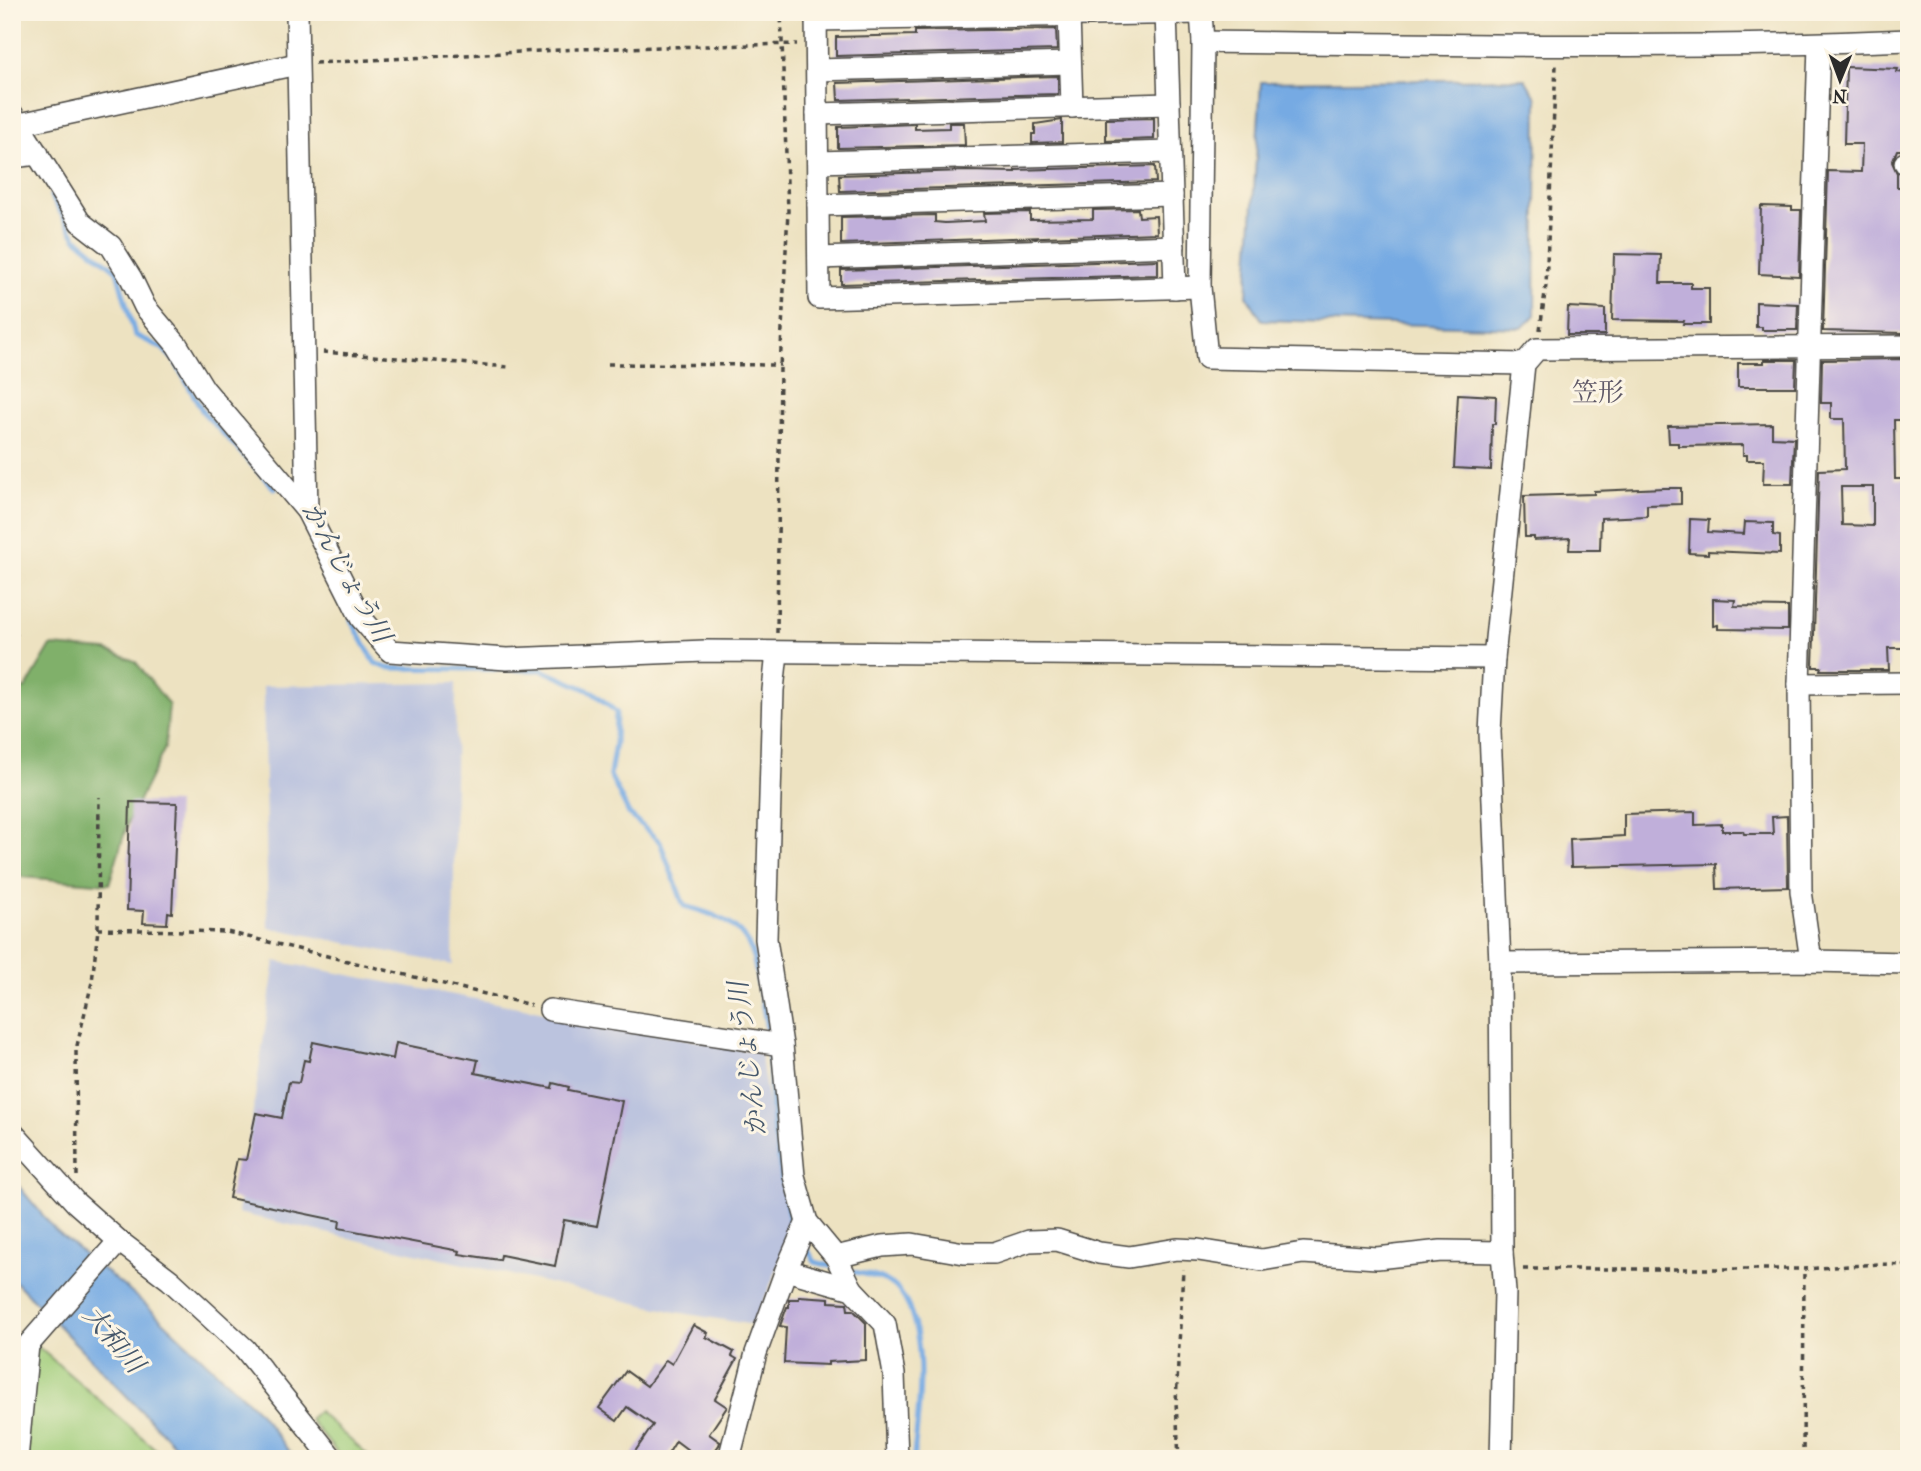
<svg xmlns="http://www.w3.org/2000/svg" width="1921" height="1471" font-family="'IM FELL French Canon','Noto Serif JP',serif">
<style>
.industrial{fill:#bbc3de}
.green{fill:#a1cd7b;stroke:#667c53;stroke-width:2}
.forest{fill:#80b06b;stroke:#566e4b;stroke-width:2}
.water{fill:#76aae3;stroke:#506a87;stroke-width:2}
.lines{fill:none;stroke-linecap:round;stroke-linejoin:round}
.stream{stroke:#76aae3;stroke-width:5}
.building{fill:#c0afda;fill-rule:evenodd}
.minor-casing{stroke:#484642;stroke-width:24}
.path{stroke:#484642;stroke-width:3.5;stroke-dasharray:5 5;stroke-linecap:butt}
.minor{stroke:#fff;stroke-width:21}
.labels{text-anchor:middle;stroke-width:6;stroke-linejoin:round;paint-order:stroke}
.neighbourhood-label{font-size:26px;fill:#5f5968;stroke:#fcf5e5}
.water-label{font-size:26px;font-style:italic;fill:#45576b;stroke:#fcf5e5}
</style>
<rect width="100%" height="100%" fill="#fcf5e5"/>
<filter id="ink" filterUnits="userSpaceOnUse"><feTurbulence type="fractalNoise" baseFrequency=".0143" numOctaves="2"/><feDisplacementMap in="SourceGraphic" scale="14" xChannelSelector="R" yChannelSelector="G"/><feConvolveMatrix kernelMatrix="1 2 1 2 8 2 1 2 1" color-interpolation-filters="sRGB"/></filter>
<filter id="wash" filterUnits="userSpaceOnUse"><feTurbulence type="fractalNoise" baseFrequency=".00686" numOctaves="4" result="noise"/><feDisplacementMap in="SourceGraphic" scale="28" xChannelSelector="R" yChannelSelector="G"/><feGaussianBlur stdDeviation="1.57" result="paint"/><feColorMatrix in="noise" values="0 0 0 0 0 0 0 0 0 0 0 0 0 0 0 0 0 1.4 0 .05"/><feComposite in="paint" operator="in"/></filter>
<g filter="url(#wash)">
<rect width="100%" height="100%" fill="#ede2c1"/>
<g class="industrial">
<polygon points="456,683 453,965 268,927 263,686"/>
<polygon points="275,961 760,1053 790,1237 754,1325 676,1312 238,1213"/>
</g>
<g class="green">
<polygon points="36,1345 167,1459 22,1459"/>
<polygon points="318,1411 367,1455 370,1459 342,1459 309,1419"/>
</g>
<polygon class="forest" points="51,646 106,650 135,661 169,705 165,748 128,822 109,884 21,877 12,841 12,686 14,689 26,688"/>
<g class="water">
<polygon points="1525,79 1537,99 1535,315 1522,328 1262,320 1247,296 1261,82"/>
<polygon points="12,1178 55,1230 145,1304 257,1410 295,1459 188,1459 12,1278"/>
</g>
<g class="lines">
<g class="stream">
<polyline points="51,196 76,238 117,271 135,335 162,348 175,361 203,412 275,489"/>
<path d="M351,620L375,663L387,668L542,670L593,692L616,712L615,743L610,775L629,814L660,842L684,906C711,913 740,922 751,950C755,960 756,972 758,983C762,1001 766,1019 768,1038"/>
<polyline points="768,1048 773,1127 790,1222 796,1231"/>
<polyline points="805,1245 815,1262 834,1267"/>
<path d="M850,1271C865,1274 890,1278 899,1291C930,1330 919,1409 914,1455L916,1459"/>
</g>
</g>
<g id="blocks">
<g class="building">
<polygon points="1056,29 1057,50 836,56 836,37 915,35 915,31"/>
<polygon points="1846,67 1898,69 1897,72 1909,73 1909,150 1897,150 1892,162 1897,173 1897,187 1905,187 1902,270 1904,333 1823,331 1828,171 1861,172 1862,144 1844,144"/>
<polygon points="1058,76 1058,94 838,100 837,83"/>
<polygon points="1154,118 1154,139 1106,141 1106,119"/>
<polygon points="1062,120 1062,142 1032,143 1032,134 1035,134 1035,124"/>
<polygon points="949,123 964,123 965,145 838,148 838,127 915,124 915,129 949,128"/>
<polygon points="1155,166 1156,182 840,191 839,175 966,171 1015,172 1015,170"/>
<polygon points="1761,206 1792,207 1792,210 1801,210 1799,276 1759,274"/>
<polygon points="1138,209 1139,217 1156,216 1157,233 841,244 841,217 935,215 935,222 945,223 985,221 984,213 1030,212 1030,220 1093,219 1093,210"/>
<polygon points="1614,254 1661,255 1660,283 1691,283 1691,288 1709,288 1709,324 1683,324 1684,321 1612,320"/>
<polygon points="1158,260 1158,275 841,284 841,270"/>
<polygon points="1756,302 1798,304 1797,330 1762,330 1762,327 1756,327"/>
<polygon points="1568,307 1605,309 1605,335 1567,335"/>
<path d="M1906,359L1908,420H1894L1895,479H1909V648H1888L1889,670H1820L1821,667H1813L1819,470L1845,469L1844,419H1831V403H1821L1822,360ZM1841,487H1873V526L1842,525Z"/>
<polygon points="1764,360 1796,360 1795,387 1738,387 1738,363 1764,363"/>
<polygon points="1458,394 1496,396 1495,424 1492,424 1491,470 1454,468"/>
<polygon points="1772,424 1772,437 1794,438 1792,484 1763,484 1764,460 1747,460 1747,455 1743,455 1743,445 1678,446 1678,443 1669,443 1668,426"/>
<polygon points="1664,488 1681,488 1681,504 1647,505 1647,516 1601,518 1600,550 1569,550 1570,538 1534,540 1534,537 1525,537 1524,496 1594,494 1594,491"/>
<polygon points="1690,519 1709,520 1708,532 1744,534 1745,522 1773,523 1773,535 1780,536 1780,554 1708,551 1708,554 1689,553"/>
<polygon points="1713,599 1735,600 1734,606 1788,607 1788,630 1718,629 1718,625 1713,626"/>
<polygon points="130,802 177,803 172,913 168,912 167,924 143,923 144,911 127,910"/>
<polygon points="1695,812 1695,825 1722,824 1722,831 1743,831 1744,834 1773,834 1772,817 1787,816 1788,887 1717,889 1716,864 1571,867 1570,839 1624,836 1624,814"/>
<polygon points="313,1042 393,1059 396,1043 478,1060 475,1073 552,1088 553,1083 569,1087 568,1090 622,1101 597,1226 564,1220 555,1266 501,1255 500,1260 459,1254 460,1251 339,1228 340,1221 229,1198 237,1159 246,1160 256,1113 282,1118 289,1082 299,1083 304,1060 309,1061"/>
<polygon points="799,1296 829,1298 829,1302 847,1303 848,1310 853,1310 866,1323 866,1360 828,1362 828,1365 784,1363 786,1327 780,1326 787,1307 789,1307 789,1299 799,1299"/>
<polygon points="693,1325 708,1333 706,1337 734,1352 732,1356 737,1359 715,1399 727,1407 709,1434 720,1442 719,1445 709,1459 700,1459 676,1441 665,1459 630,1459 653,1425 627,1407 617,1421 599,1408 626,1371 647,1386 666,1360 672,1364"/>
</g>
</g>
</g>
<g filter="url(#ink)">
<use href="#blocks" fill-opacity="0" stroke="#484642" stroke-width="2"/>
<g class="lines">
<g class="minor-casing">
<g id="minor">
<polyline points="297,12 307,511"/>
<polyline points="816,12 819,298 1200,287"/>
<polyline points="1166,12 1175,288"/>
<polyline points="1201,12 1203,42 1200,287 1207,358 1524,364"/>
<polyline points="1069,15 1072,107"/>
<polyline points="816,20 1201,13"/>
<path d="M1203,42C1439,44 1674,50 1909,40"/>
<polyline points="1819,44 1799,684 1909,683"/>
<polyline points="817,70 1070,63"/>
<polyline points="12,114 80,222 111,246 131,278 145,307 177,345 204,389 307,511 361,618 390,651 507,659 705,651 1494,658"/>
<polyline points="817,114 1169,104"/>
<polyline points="20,124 297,64"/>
<polyline points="12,157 38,154"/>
<polyline points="818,162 1170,152"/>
<polyline points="1905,163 1909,163"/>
<polyline points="818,205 1172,195"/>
<polyline points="819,258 1174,246"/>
<polyline points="777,653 773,690 766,939 782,1045 794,1176 807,1222 836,1257 852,1289"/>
<polyline points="1799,684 1801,891 1811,961"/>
<polyline points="1500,963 1811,961 1909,963"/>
<polyline points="550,1010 782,1045"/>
<polyline points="12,1132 76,1203 119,1241 170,1280 245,1349 333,1459"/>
<polyline points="836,1257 882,1246 912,1244 964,1253 994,1253 1029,1241 1057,1240 1099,1253 1129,1257 1177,1249 1198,1250 1262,1260 1303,1253 1377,1258 1441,1251 1502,1252"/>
<polyline points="786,1270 852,1289 885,1324 894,1374 897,1459"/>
<polyline points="17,1459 28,1345 119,1241"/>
<polyline points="729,1459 756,1353 786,1270 807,1222"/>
<polyline points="1501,1459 1505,1292 1502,1252 1500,963 1490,732 1494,658 1524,364 1537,349 1909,346"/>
</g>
</g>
<g class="path">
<polyline points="315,63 577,49 797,44"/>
<polyline points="1540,330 1546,285 1556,65"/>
<polyline points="323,352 509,367"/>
<polyline points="608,364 781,365"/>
<polyline points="12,605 17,635"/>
<polyline points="777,633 780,368 788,211 781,12"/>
<polyline points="98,929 227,932 531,1005"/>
<polyline points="77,1176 76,1050 92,982 98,929 99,797"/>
<polyline points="1523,1269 1804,1269 1879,1264 1909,1265"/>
<polyline points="1179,1459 1176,1402 1183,1269"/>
<polyline points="1803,1459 1804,1269"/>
</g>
<use href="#minor" class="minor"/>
</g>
</g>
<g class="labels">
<g class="neighbourhood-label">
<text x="1598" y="401">笠形</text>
</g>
<g class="water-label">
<text transform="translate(347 572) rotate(61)" y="9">かんじょう川</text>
<text transform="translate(747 1059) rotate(-97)" y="9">かんじょう川</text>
<text transform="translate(114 1339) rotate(50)" y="9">大和川</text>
</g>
</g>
<rect width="1921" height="1471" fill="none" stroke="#fcf5e5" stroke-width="42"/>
<g transform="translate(1840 80) rotate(181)" stroke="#fcf5e5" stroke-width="5" paint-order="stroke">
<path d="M0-5L12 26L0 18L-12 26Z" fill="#2b2b2b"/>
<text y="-10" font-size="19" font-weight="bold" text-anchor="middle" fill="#2b2b2b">N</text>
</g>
</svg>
